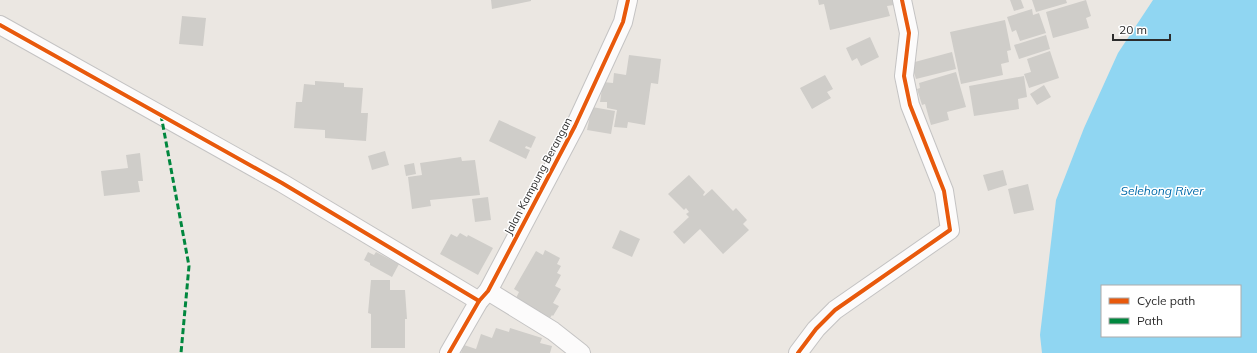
<svg xmlns="http://www.w3.org/2000/svg" width="1257" height="353" font-family="Mulish,sans-serif">
<style>
.water{fill:#90d6f2;fill-rule:evenodd}
.building{fill:#cfcdc9}
.lines{fill:none;stroke-linecap:round;stroke-linejoin:round}
.street-casing{stroke:#c4c3c3;stroke-width:20}
.street{stroke:#fcfbfb;stroke-width:18}
.quiet{stroke:#00873e;stroke-width:3;stroke-dasharray:6 3;stroke-linecap:butt}
.cycleway-casing{stroke:#fff;stroke-width:6}
.cycleway{stroke:#e8590c;stroke-width:4}
.labels{text-anchor:middle;stroke-width:3;stroke-linejoin:round;paint-order:stroke}
.street-label{font-size:11px;fill:#2c2c2c;stroke:#fff}
.water-label{font-size:12px;font-style:italic;fill:#026baa;stroke:#fff}
</style>
<rect width="100%" height="100%" fill="#ebe7e2"/>
<path class="water" d="M1153,0H1257V353H1042L1040,335L1056,200L1084,128L1118,53ZM1102,286H1240V336H1102Z"/>
<g class="building">
<polygon points="491,0 531,0 531,1 492,9"/>
<polygon points="818,0 893,0 894,5 887,6 890,16 830,30 824,4 819,5"/>
<polygon points="1010,0 1021,0 1024,8 1014,11"/>
<polygon points="1032,0 1066,0 1067,3 1036,12"/>
<polygon points="1086,0 1091,16 1086,18 1089,28 1053,38 1046,12"/>
<polygon points="1032,9 1033,15 1039,13 1046,33 1020,41 1016,30 1012,32 1007,17"/>
<polygon points="182,16 206,18 203,46 179,44"/>
<polygon points="1005,20 1011,50 1007,51 1009,62 1001,64 1003,75 961,84 950,32"/>
<polygon points="1046,35 1050,49 1019,59 1014,45"/>
<polygon points="870,37 879,57 861,66 857,58 852,61 846,48"/>
<polygon points="1050,51 1059,78 1029,88 1024,74 1031,72 1027,59"/>
<polygon points="952,52 956,69 916,79 911,63"/>
<polygon points="629,55 661,59 658,84 651,83 645,125 628,122 627,128 614,127 617,110 607,108 607,102 600,102 603,82 613,83 614,73 626,75"/>
<polygon points="956,72 966,107 947,112 949,120 931,125 925,104 922,105 917,89 920,88 919,83"/>
<polygon points="825,75 833,89 827,92 831,98 812,109 800,88"/>
<polygon points="1024,76 1027,97 1018,99 1019,109 974,116 969,86"/>
<polygon points="315,81 344,83 344,87 363,88 361,113 368,113 366,141 325,138 325,130 294,128 296,102 302,102 304,84 315,85"/>
<polygon points="1044,85 1051,97 1037,105 1030,94"/>
<polygon points="592,107 615,111 611,134 587,130"/>
<polygon points="499,120 536,137 531,148 526,146 525,148 530,150 526,159 489,141"/>
<polygon points="385,151 389,165 372,170 368,156"/>
<polygon points="140,153 143,181 138,181 140,192 104,196 101,171 128,168 126,155"/>
<polygon points="461,157 462,161 475,160 480,195 430,200 431,206 412,209 408,177 422,175 420,163"/>
<polygon points="414,163 416,174 406,176 404,165"/>
<polygon points="1003,170 1007,185 988,191 983,175"/>
<polygon points="689,175 705,192 703,195 704,196 712,189 733,211 736,208 747,220 743,224 749,230 723,254 700,229 684,244 673,232 689,217 686,214 689,212 686,208 684,210 668,194"/>
<polygon points="1028,184 1034,210 1014,214 1008,189"/>
<polygon points="488,197 491,220 475,222 472,199"/>
<polygon points="620,230 640,239 632,257 612,248"/>
<polygon points="460,233 467,237 468,235 493,248 478,275 440,254 451,234 457,237"/>
<polygon points="545,250 560,258 557,264 561,266 557,273 561,275 555,286 561,289 553,303 559,306 553,316 552,315 550,318 516,298 519,292 514,289 536,251 543,255"/>
<polygon points="368,252 374,255 376,252 399,264 392,277 370,265 370,263 364,260"/>
<polygon points="371,280 390,280 390,290 405,290 407,319 405,319 405,348 371,348 371,314 368,313"/>
<polygon points="496,328 509,332 510,328 542,338 540,343 552,346 550,353 461,353 464,345 476,349 481,334 492,338"/>
</g>
<g class="lines">
<g class="street-casing">
<g id="street">
<polyline points="0,25 282,183 479,301"/>
<polyline points="488,291 553,331 581,353"/>
<polyline points="449,353 479,301 488,291 575,126 623,22 628,0"/>
<polyline points="798,353 816,329 835,310 950,230 944,191 910,105 904,76 909,33 902,0"/>
</g>
</g>
<use href="#street" class="street"/>
<polyline class="quiet" points="161,115 189,266 181,353"/>
<g class="cycleway-casing">
<g id="cycleway">
<polyline points="0,25 282,183 479,301"/>
<polyline points="449,353 479,301 488,291 575,126 623,22 628,0"/>
<polyline points="798,353 816,329 835,310 950,230 944,191 910,105 904,76 909,33 902,0"/>
</g>
</g>
<use href="#cycleway" class="cycleway"/>
</g>
<g class="labels">
<g class="street-label">
<text transform="translate(538 176) rotate(-62)" y="4">Jalan Kampung Berangan</text>
</g>
<g class="water-label">
<text x="1162" y="195">Selehong River</text>
</g>
</g>
<rect x="1101" y="285" width="140" height="52" fill="#ffffff" stroke="#ababab"/>
<rect x="1109" y="298" width="20" height="6" fill="#e8590c" stroke="#ababab"/>
<text x="1137" y="305" font-size="12" fill="#2c2c2c">Cycle path</text>
<rect x="1109" y="318" width="20" height="6" fill="#00873e" stroke="#ababab"/>
<text x="1137" y="325" font-size="12" fill="#2c2c2c">Path</text>
<path d="M1113 34v6h57v-6" fill="none" stroke="#2c2c2c" stroke-width="2"/>
<text x="1119" y="34" font-size="12" fill="#2c2c2c" stroke="#ffffff" stroke-width="3" paint-order="stroke">20 m</text>
</svg>
